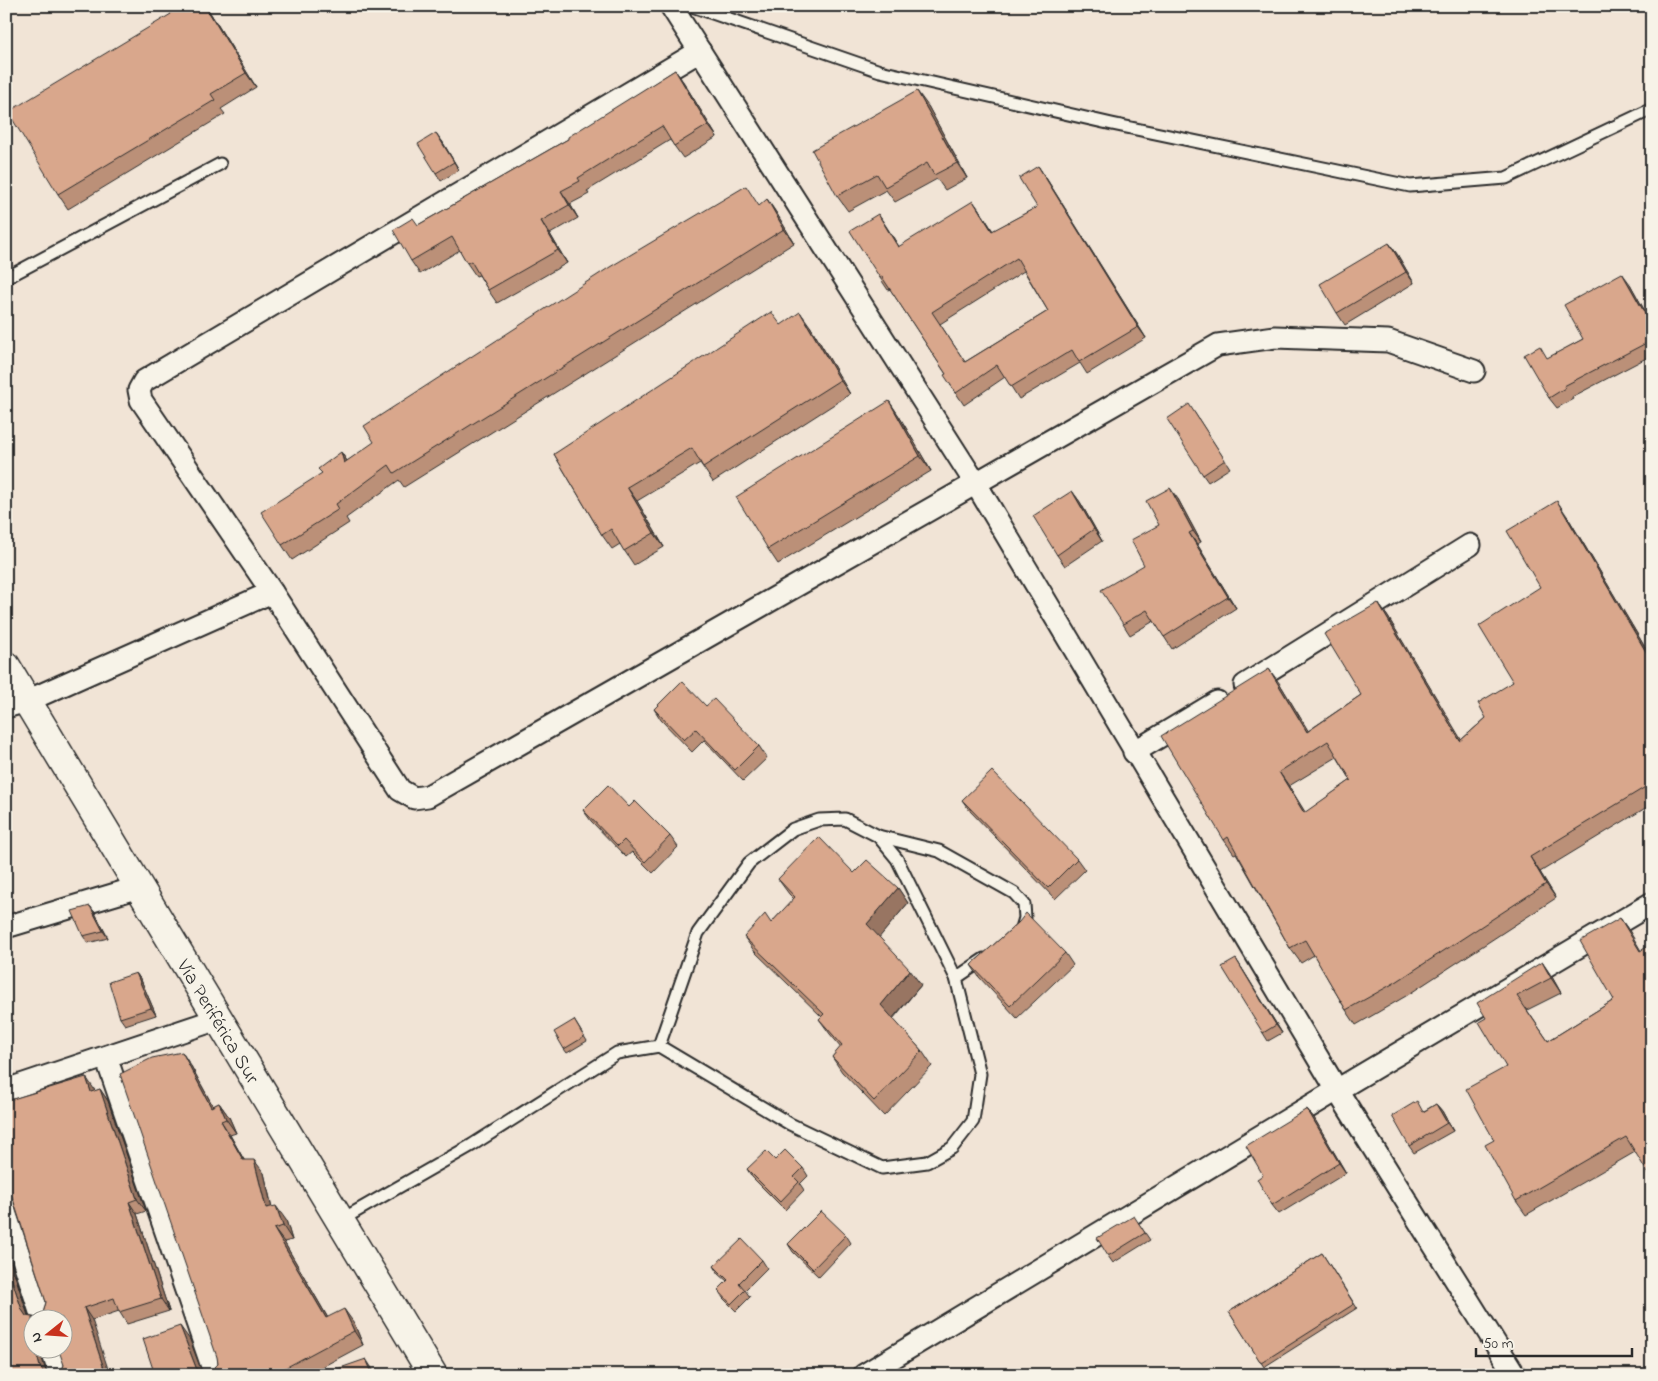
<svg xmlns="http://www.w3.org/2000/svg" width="1658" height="1381" font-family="'Indie Flower',sans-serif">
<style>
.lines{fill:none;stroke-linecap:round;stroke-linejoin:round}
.service-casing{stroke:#2b2b2b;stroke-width:15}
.minor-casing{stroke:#2b2b2b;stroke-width:25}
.trunk-casing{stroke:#2b2b2b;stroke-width:31}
.service{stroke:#f7f3e8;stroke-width:11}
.minor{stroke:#f7f3e8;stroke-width:21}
.trunk{stroke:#f7f3e8;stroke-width:28}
.wall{fill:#bb9078;stroke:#2b2b2b;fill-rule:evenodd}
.shaded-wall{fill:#987562;stroke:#2b2b2b}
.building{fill:#d9a78c;stroke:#2b2b2b;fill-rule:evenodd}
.labels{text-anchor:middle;stroke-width:4;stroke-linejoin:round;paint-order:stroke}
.street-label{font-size:20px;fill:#2b2b2b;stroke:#f7f3e8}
</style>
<rect width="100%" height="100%" fill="#f1e4d6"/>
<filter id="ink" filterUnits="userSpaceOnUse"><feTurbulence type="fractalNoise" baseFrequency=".02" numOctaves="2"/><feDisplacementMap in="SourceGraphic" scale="10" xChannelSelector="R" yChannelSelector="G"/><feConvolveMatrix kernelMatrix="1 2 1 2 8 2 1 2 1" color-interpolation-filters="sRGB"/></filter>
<g filter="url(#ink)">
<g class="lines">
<g class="service-casing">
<g id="service">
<polyline points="692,6 880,71 1112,124 1410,186 1506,178 1652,109"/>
<polyline points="6,278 220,164"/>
<polyline points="878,836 939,851 1014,893 1024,904 1025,918 1022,928"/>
<polyline points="956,978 984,959"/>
<polyline points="341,1220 472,1145 617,1053 659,1046 790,1124 882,1168 927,1162 952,1148 973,1121 980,1074 956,978 897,859 878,836 845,819 819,820 793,829 749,863 698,933 659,1046"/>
</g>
</g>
<g class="minor-casing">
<g id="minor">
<polyline points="671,6 976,484 1337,1090 1515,1375"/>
<polyline points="700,51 144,381 139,390 141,400 272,592 400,790 414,798 428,796 1218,345 1275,337 1388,341 1474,371"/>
<polyline points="1245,685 1470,545"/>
<polyline points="6,707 27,701 272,592"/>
<polyline points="1134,752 1217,702"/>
<polyline points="6,927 139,887"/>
<polyline points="106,1057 215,1375"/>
<polyline points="6,1090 218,1019"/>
<polyline points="6,1206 42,1318"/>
<polyline points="51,1348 60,1375"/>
<polyline points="864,1375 1337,1090 1652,903"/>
</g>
</g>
<g class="trunk-casing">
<polyline id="trunk" points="6,666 433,1375"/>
</g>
<use href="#service" class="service"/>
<use href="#minor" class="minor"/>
<use href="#trunk" class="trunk"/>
</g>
<g class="wall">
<polygon points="206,6 256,87 221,109 225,114 68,209 58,194"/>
<polygon points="675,70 684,83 717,137 683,158 670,140 587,191 589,194 570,204 578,218 550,234 567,263 497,303 488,290 479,275 476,276 467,263 460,250 420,274 411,261 418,225 568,139"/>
<polygon points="928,106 967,178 945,190 937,179 895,202 886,190 848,211 837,196"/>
<polygon points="442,141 459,170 441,181 436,173"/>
<path d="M1038,166L1046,178L1146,338L1087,374L1080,363L1019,399L1005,377L964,405L956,393L946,374L890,289L888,290L880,278L878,214L899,247L981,212L993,231L1037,207ZM1024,271L1048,311L965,362L940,324Z"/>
<polygon points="767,199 777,214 794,243 404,487 399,480 346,518 349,523 292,560 282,545 322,473 341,452 347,461 760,206"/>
<polygon points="1389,243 1397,254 1414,283 1345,325 1337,313"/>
<polygon points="1630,284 1652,324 1652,355 1572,397 1573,399 1557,408 1549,398 1548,358 1583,339"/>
<polygon points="810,326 850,394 713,482 700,463 637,501 664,547 634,565 620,544 612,549 602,535 554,454"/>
<polygon points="889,401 899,416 931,471 778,564 768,549"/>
<polygon points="1194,412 1230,468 1208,482 1203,475"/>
<polygon points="1072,491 1080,502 1102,541 1065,566 1057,555"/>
<polygon points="1178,499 1201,542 1197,544 1236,608 1172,649 1154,621 1130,635 1123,624 1159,525"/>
<path d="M1567,516L1652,659V804L1540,872L1556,898L1406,996L1356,1025L1346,1010L1314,955L1301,963L1290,948L1236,853L1234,854L1224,840L1280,684L1308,731L1361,695L1378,603L1388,617L1461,740L1486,718L1513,682L1540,587ZM1337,757L1351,780L1305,813L1289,786Z"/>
<polygon points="706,706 759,746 767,758 743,781 704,740 692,752 661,720 654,709"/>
<polygon points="962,800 1077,859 1085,870 1055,899 970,811"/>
<polygon points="629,807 670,836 678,847 653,873 632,852 626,857 591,821 583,810"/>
<polygon points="854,873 898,888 908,903 879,937 921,985 893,1019 922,1051 932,1066 884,1116 842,1072 832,1057 841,1047 830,1034 819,1019 822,1017 755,952 744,937 771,923 794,899 789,894 778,879"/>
<polygon points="90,906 95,913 108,938 88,943 83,936"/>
<polygon points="1620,918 1630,932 1635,1152 1526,1215 1516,1201 1494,1140 1506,1067 1486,1018 1542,962 1552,977 1561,993 1527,1010 1548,1041 1614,1000"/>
<polygon points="1019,922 1065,953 1073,965 1017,1018 979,977 971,965"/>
<polygon points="1241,967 1282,1033 1268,1041 1263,1033"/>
<polygon points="136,973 141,980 156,1015 125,1025 120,1018"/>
<polygon points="574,1020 587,1041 567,1053 564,1049"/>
<polygon points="191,1066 213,1106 219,1103 229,1117 236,1133 230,1135 244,1160 264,1173 272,1207 286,1220 292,1240 284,1242 328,1318 354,1323 363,1345 307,1375 155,1375 190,1340 202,1372 209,1373 218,1364"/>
<polygon points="94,1089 95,1091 100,1089 108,1101 146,1211 137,1214 169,1311 127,1324 119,1311 92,1320 61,1372 64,1365 62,1318 32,1318 6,1375 6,1253 9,1257 28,1316 37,1318 43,1314 46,1302 11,1195 6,1188 6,1101"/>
<polygon points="1436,1104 1442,1111 1453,1131 1414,1153 1409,1146 1424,1111"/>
<polygon points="1307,1109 1314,1118 1346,1173 1279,1214 1272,1205 1263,1175"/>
<polygon points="775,1160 803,1168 808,1176 800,1184 804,1190 785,1210 752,1177 747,1169"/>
<polygon points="1139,1224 1150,1240 1113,1263 1108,1256"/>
<polygon points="846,1235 851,1243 819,1277 793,1252 788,1244"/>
<polygon points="1322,1253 1357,1308 1264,1367 1229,1312"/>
<polygon points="762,1260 767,1268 745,1290 750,1297 736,1311 723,1298 718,1290 727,1281 719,1274 714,1266"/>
</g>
<g class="shaded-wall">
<polygon points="205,6 206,6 256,87 246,73"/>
<polygon points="675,70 684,83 717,137 708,125"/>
<polygon points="917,91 928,106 967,178 957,163"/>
<polygon points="436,133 442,141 459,170 454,162"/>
<polygon points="1038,166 1046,178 1146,338 1138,327"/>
<polygon points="561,191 570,204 578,218 569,205"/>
<polygon points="767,199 777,214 794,243 784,229"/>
<polygon points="973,201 981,212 1000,243 992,231"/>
<polygon points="878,214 886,226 907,259 898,247"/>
<polygon points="541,221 550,234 567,263 558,250"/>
<polygon points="1389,243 1397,254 1414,283 1406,272"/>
<polygon points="1622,273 1630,284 1652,324 1652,326"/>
<polygon points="800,312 810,326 850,394 840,380"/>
<polygon points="889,401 899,416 931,471 920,456"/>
<polygon points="341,452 351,467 344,463"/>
<polygon points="627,487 637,501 664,547 654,533"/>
<polygon points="1170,488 1178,499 1201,542 1193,531"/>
<polygon points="1072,491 1080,502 1102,541 1094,529"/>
<polygon points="1557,501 1567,516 1652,659 1652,662"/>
<polygon points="1189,533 1197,544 1236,608 1228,597"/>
<polygon points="1378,603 1388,617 1471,756 1460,741"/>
<polygon points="1269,669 1280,684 1318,747 1307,732"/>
<polygon points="1279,772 1289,786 1315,828 1304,813"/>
<polygon points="1530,857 1540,872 1556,898 1546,884"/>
<polygon points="898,888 908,903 878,939 867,924"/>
<polygon points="90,906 95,913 108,938 103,931"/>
<polygon points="1620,918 1630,932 1650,966 1640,951"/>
<polygon points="1236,959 1241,967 1282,1033 1276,1025"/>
<polygon points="1542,962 1552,977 1561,993 1551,978"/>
<polygon points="910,970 921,985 891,1020 881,1005"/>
<polygon points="136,973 141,980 156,1015 151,1008"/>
<polygon points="182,1052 191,1066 221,1121 211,1107"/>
<polygon points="86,1077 94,1089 99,1104 91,1092"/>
<polygon points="100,1089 108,1101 146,1211 137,1199"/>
<polygon points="219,1103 229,1117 236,1133 226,1119"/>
<polygon points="1436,1104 1442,1111 1453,1131 1447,1123"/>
<polygon points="1307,1109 1314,1118 1346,1173 1339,1163"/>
<polygon points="221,1121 230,1135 252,1174 243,1160"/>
<polygon points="254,1160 264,1173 275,1222 266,1208"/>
<polygon points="129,1202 137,1214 169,1311 161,1299"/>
<polygon points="276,1206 286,1220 292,1240 283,1226"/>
<polygon points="274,1229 284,1242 336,1332 326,1318"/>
<polygon points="6,1253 9,1257 30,1322 22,1310 6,1262"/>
<polygon points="84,1308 92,1320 110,1375 106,1375"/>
<polygon points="344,1309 354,1323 363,1345 354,1331"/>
<polygon points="180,1326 190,1340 203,1375 197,1370"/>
<polygon points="35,1348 39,1348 47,1375 45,1375 40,1367"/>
<polygon points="366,1359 375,1373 376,1375 373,1375"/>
</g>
<g class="building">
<polygon points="174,6 205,6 246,73 211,94 215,100 58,194 8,112 171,14 168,10"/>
<polygon points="675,70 708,125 674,146 662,126 578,178 580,181 561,191 569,205 541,221 558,250 488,290 471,261 467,263 452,237 411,261 393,230 413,218 418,225 568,139 568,137"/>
<polygon points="917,91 957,163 934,175 927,163 885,187 877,174 837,196 812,150"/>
<polygon points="436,133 454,162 436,173 418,144"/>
<path d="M1038,166L1138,327L1079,362L1072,350L1011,387L997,365L956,393L944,375L946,374L882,277L880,278L850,231L878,214L898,247L973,201L992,231L1037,207L1019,178ZM1017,258L1048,311L965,362L932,312Z"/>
<polygon points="746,186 759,206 767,199 784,229 394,473 389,465 336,504 339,509 282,545 261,512 322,473 318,469 341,452 344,463 374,442 364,426 610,267"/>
<polygon points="1389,243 1406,272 1337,313 1320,284"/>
<polygon points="1622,273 1652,326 1652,340 1564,386 1565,388 1549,398 1524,355 1540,346 1547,358 1583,339 1564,305"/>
<polygon points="771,312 781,325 800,312 840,380 703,467 692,448 627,487 654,533 624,551 611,529 602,535 554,454"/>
<polygon points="889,401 920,456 768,549 736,497"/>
<polygon points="1189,404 1225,460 1203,475 1167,419"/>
<polygon points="1170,488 1193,531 1189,533 1228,597 1164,637 1147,610 1123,624 1101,590 1144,565 1131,540 1159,525 1146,501"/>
<polygon points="1072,491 1094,529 1057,555 1033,516"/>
<path d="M1557,501L1652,662V783L1530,857L1546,884L1396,982L1346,1010L1305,940L1290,948L1228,837L1224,840L1161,736L1269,669L1307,732L1361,695L1324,634L1378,603L1460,741L1486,718L1478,703L1513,682L1479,626L1540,587L1507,531ZM1328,741L1351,780L1304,813L1279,772Z"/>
<polygon points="682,681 706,706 714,699 759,746 735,770 696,729 684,740 654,709"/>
<polygon points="992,771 1077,859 1048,888 962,800"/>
<polygon points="608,785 629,807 635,801 670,836 645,862 624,840 618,846 583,810"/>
<polygon points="819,837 854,873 867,860 898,888 867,924 910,970 881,1005 922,1051 874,1101 832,1057 842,1045 819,1019 824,1014 744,937 765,914 771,923 795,897 778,879"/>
<polygon points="90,906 103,931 83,936 72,911"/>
<polygon points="1026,913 1065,953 1010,1006 971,965 1019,922"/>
<polygon points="1620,918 1640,951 1652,944 1652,1180 1626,1137 1516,1201 1485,1145 1494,1140 1466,1089 1506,1067 1479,1022 1486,1018 1477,1003 1542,962 1551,978 1517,996 1548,1041 1614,1000 1580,941"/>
<polygon points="1236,959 1276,1025 1263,1033 1222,967"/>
<polygon points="136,973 151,1008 120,1018 109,982"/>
<polygon points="574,1020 584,1037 564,1049 554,1032"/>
<polygon points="182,1052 211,1107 219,1103 226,1119 221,1121 243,1160 254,1160 266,1208 276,1206 283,1226 274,1229 326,1318 344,1309 354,1331 272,1375 155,1375 143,1339 180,1326 197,1370 209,1373 218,1364 217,1357 120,1074 152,1058"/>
<polygon points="86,1077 91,1092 100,1089 137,1199 129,1202 161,1299 119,1312 114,1298 84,1308 106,1375 52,1375 61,1372 64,1365 58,1348 62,1348 62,1318 32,1318 32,1332 30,1334 32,1341 32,1348 35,1348 40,1367 44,1373 48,1375 6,1375 6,1262 22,1310 26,1316 37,1318 43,1314 46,1302 10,1190 6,1187 6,1101"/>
<polygon points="1417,1101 1423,1112 1436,1104 1447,1123 1409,1146 1392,1116"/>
<polygon points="1307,1109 1339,1163 1272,1205 1257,1179 1263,1175 1246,1146"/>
<polygon points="785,1150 803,1168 794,1177 799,1182 780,1202 747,1169 766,1151 775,1160"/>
<polygon points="821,1211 846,1235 813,1269 788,1244"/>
<polygon points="1134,1216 1145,1233 1108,1256 1097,1238"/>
<polygon points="742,1239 762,1260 739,1283 745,1290 731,1304 718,1290 728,1280 714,1266"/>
<polygon points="1322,1253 1354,1304 1261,1363 1229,1312"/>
<polygon points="366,1359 373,1375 320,1375"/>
</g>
</g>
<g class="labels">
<g class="street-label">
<text transform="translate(219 1021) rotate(59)" y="7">Vía Periférica Sur</text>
</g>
</g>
<rect width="1658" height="1381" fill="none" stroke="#f7f3e8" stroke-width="25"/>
<rect x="12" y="12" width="1633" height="1356" fill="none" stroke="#2b2b2b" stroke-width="2" filter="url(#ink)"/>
<g transform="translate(48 1334) rotate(253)"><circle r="24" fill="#f7f3e8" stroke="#a5a39c"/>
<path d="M0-4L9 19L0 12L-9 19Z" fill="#c8321e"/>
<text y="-8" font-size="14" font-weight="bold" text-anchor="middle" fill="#2b2b2b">N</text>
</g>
<path d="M1476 1348v8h156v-8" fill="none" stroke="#2b2b2b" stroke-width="2.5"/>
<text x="1483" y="1348" font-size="15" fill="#2b2b2b" stroke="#f7f3e8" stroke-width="4" paint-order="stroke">50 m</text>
</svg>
